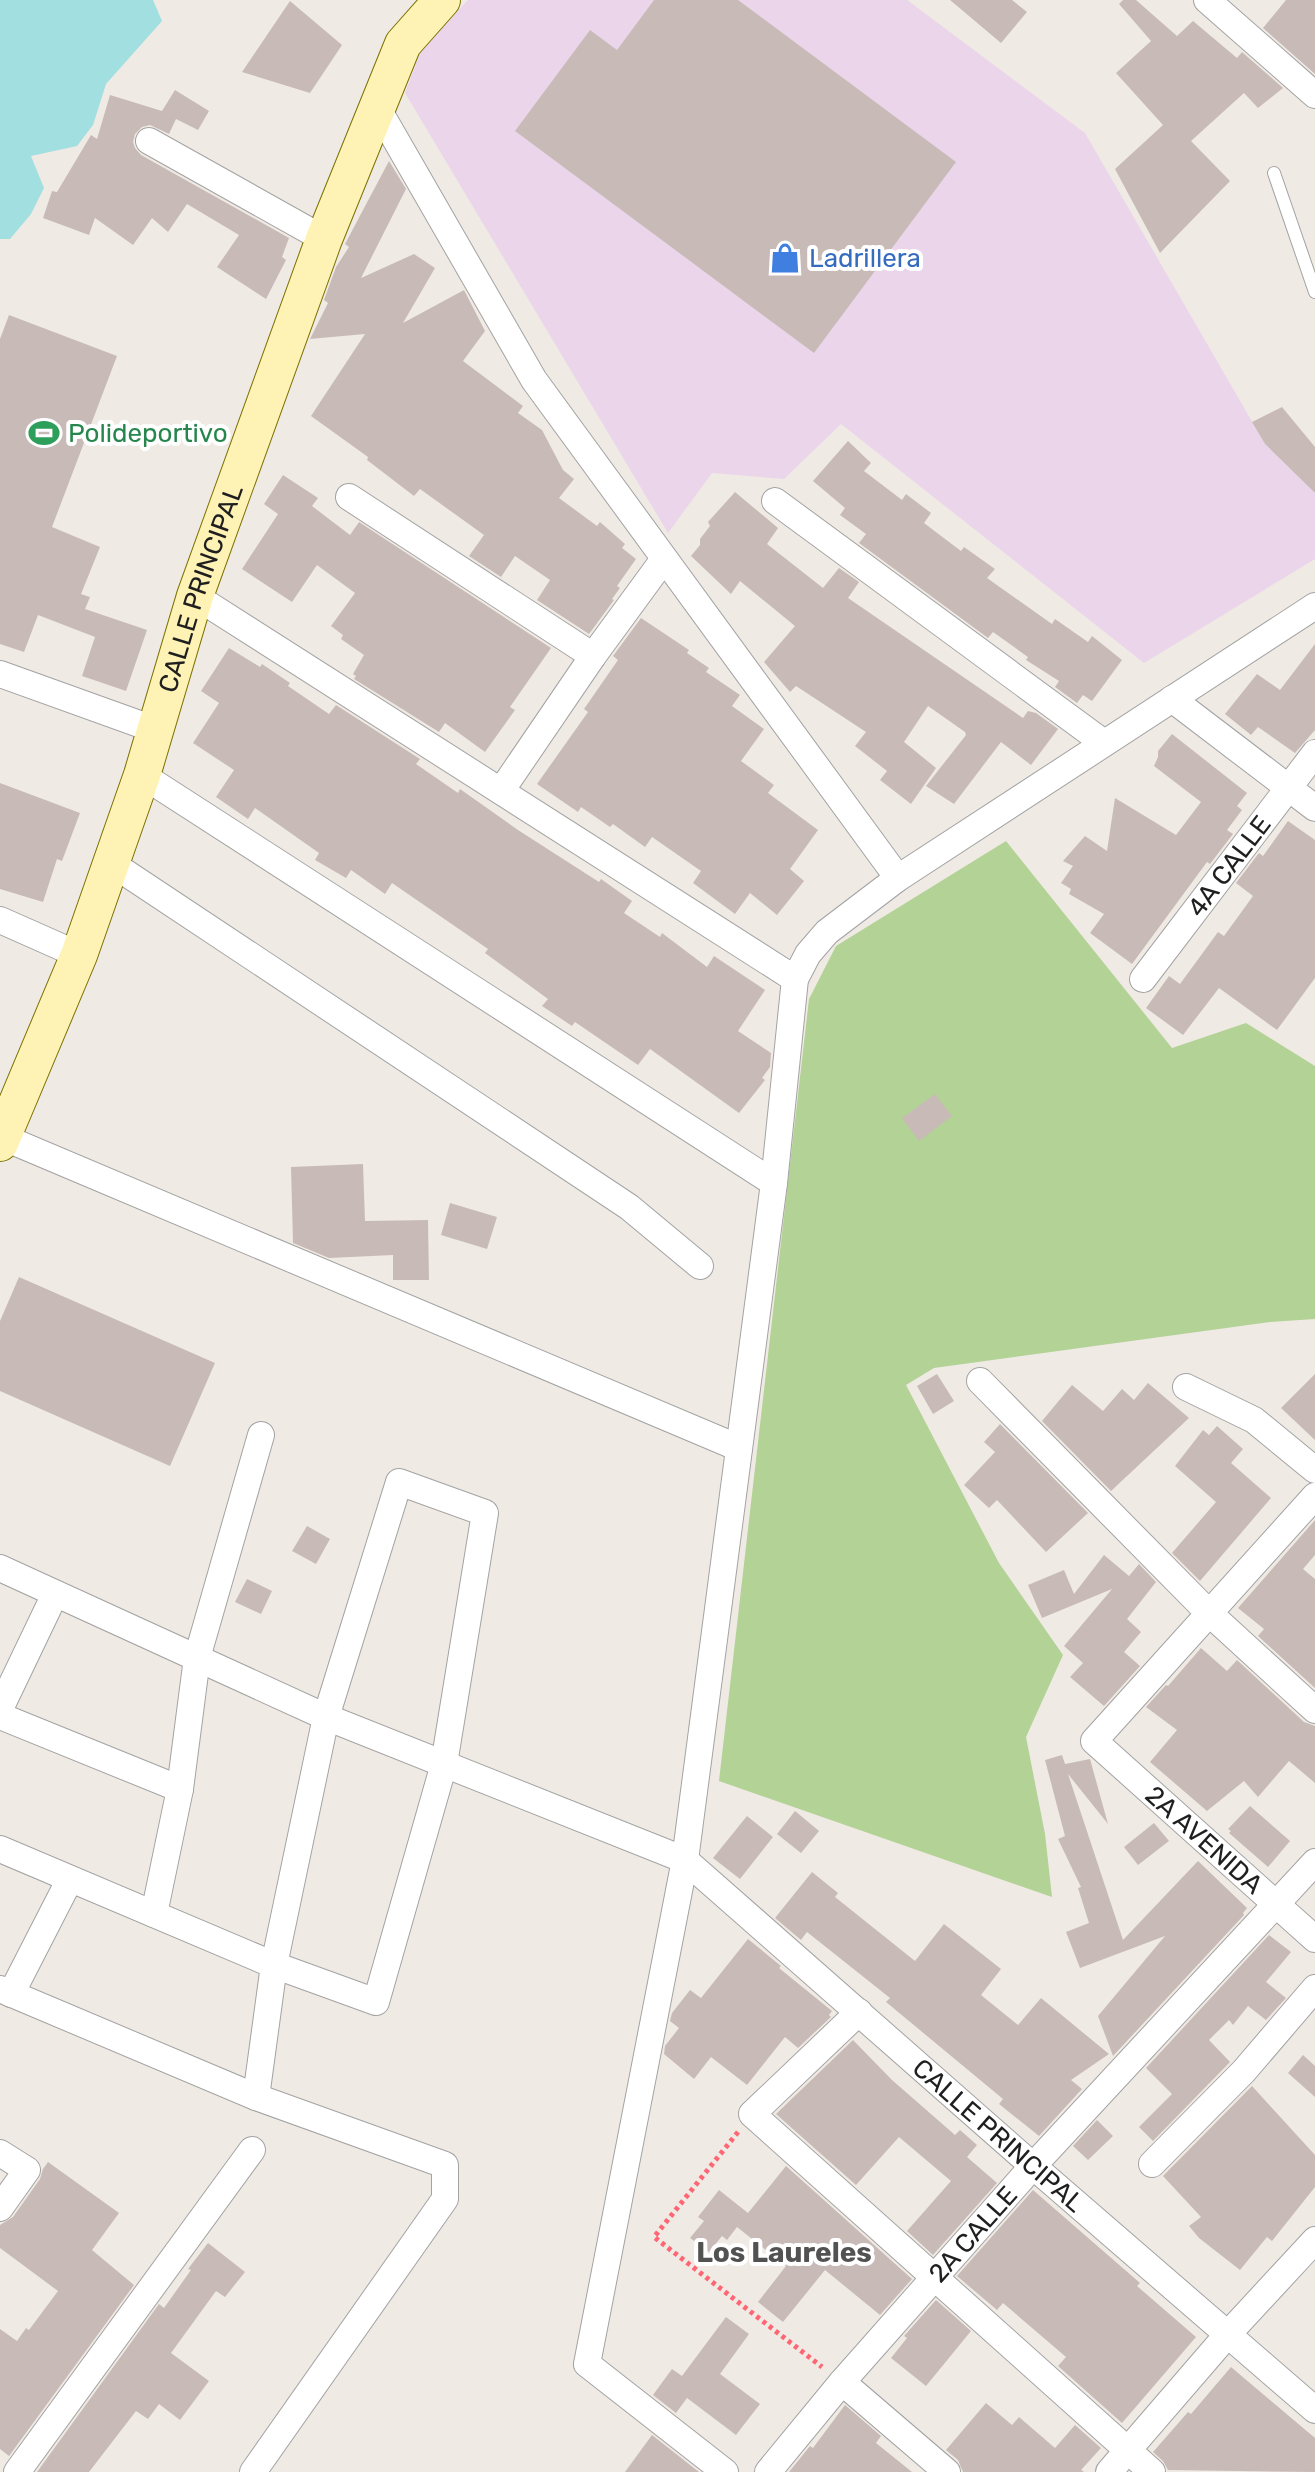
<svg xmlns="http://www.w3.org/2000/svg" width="1315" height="2472" font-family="Rubik,sans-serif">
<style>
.industrial{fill:#ead5ea}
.forest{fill:#b3d296}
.water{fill:#a1dfe1}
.building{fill:#c8bbb7}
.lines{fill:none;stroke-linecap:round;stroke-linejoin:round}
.lane-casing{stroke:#a3a3a3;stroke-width:14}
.street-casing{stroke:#a3a3a3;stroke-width:28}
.secondary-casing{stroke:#7b7100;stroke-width:38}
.path{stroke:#ff6674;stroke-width:5;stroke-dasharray:4 4;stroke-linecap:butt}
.lane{stroke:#fff;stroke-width:12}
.street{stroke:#fff;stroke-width:26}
.secondary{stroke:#fef3b4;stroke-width:36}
.labels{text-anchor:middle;stroke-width:8;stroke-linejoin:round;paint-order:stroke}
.shop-label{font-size:26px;fill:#366cbe;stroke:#fff;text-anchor:start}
.leisure-label{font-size:26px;fill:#27864d;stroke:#fff;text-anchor:start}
.street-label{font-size:26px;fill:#1f1f1f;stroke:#fff}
.neighbourhood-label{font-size:28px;font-weight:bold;fill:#525252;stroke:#fff}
</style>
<rect width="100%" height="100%" fill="#f0eae4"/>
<polygon class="industrial" points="468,0 907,0 1085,133 1265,444 1315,493 1315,559 1144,663 841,424 784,479 712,473 668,533 405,93 421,50"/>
<polygon class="forest" points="1006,841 1172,1048 1246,1023 1315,1066 1315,1319 1270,1322 934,1368 906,1385 999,1563 1063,1655 1026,1737 1045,1834 1052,1897 719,1781 809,999 836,946"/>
<polygon class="water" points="0,0 153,0 162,21 106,84 93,125 77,146 31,156 44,188 31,214 10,239 0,239"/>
<g class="building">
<polygon points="654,0 738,0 956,162 814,353 515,131 590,30 617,50"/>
<polygon points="950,0 1012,0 1027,12 1001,43"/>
<polygon points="1123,0 1136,0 1177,36 1193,21 1237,58 1242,52 1283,88 1258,108 1244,93 1191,141 1230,181 1160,253 1115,169 1163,125 1116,73 1151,41 1119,4"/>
<polygon points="1286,0 1315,0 1315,74 1263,28"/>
<polygon points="290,1 342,45 310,93 242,72"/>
<polygon points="175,90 209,111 198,130 176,119 169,134 150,125 142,127 135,134 133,142 135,148 141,155 289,238 282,257 286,260 266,299 217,267 239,235 187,204 168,232 152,218 133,245 95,218 89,235 43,218 52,191 57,192 91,135 97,139 110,95 162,111"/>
<polygon points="389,161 406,189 361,278 414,254 435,268 403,323 464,290 485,331 463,361 523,406 518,413 542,430 563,470 574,479 559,498 597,526 600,522 625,544 622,548 636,559 617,586 620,588 612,599 614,600 589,634 537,600 550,580 515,556 501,577 469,556 484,535 420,489 414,496 367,460 368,457 311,416 365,334 310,339 328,303 324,300 336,267 349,247 345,244"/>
<polygon points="9,315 117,356 52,527 100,547 81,594 90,597 85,609 147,630 126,691 82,676 95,637 38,615 24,652 0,644 0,339"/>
<polygon points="1282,407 1315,447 1315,493 1265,444 1252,422"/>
<polygon points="848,441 871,463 864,471 902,500 906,494 931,513 924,523 961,551 964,547 995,569 987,578 1052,624 1055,619 1088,642 1092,636 1122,660 1092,701 1083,695 1077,703 1055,687 1059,681 1026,660 1028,657 993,632 988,638 859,543 866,534 840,515 845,508 813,481"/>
<polygon points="283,475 318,498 312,506 350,535 359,522 551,648 510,707 515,710 485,752 445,723 439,732 354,679 356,676 353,674 364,655 341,639 343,635 331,626 355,593 317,565 292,602 242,569 278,514 264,504"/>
<polygon points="735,492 778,528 767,544 823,588 839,568 859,582 848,598 1023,718 1028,711 1036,713 1058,729 1031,765 1001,742 954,804 926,786 966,735 965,732 928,706 904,742 936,768 911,804 880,780 887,771 855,746 866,732 796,686 790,692 764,662 795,626 740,581 731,594 691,556 700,545 700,539 710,526 708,522"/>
<polygon points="641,618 689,650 687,653 709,668 706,672 740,695 732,706 764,729 741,761 774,785 768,793 818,830 790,869 804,881 777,915 750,893 735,914 693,883 701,871 652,837 645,847 613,824 610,827 581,807 578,812 537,784 588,712 584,709 618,660 613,656"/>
<polygon points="1315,644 1315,730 1295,753 1258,727 1251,735 1225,714 1257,674 1280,690"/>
<polygon points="229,648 260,667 262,664 290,683 288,686 329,714 336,705 420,759 416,764 458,793 460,789 518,830 599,882 601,879 632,901 624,913 660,937 662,933 707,967 714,956 765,990 738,1031 771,1053 770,1067 762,1078 765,1080 739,1113 650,1049 638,1065 575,1022 572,1026 542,1006 548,999 485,953 488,949 392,883 385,894 351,870 346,878 315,860 319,853 255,808 248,819 216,797 234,770 193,743 219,703 201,691"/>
<polygon points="1172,734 1247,793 1237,806 1242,810 1227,830 1233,834 1210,864 1207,862 1132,964 1090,933 1104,914 1069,894 1071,889 1061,883 1073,866 1063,861 1085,836 1107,851 1115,798 1176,835 1201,802 1154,766 1158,757 1158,751"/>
<polygon points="0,783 80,813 62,861 57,859 43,902 0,889"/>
<polygon points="1288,821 1315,840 1315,978 1277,1030 1219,988 1183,1035 1146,1008 1169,976 1180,984 1218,932 1224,936 1253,896 1236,883 1259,853 1263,856"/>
<polygon points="935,1094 952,1116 919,1141 902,1118"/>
<polygon points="363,1164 365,1221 428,1220 429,1280 393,1280 393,1255 329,1258 293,1243 291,1167"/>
<polygon points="450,1203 497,1217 487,1249 441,1235"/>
<polygon points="19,1277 215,1363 170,1466 0,1391 0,1321"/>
<polygon points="937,1374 954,1401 933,1414 917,1386"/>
<polygon points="1315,1374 1315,1440 1281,1408"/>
<polygon points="1148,1383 1189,1418 1111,1491 1042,1421 1072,1385 1103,1411 1122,1389 1134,1400"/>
<polygon points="1000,1424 1088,1513 1046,1552 997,1500 989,1508 964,1485 995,1452 984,1442"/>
<polygon points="1217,1426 1243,1449 1231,1463 1271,1498 1200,1581 1172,1553 1216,1502 1175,1466 1203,1430 1209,1435"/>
<polygon points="1315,1520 1315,1555 1303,1569 1315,1579 1315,1688 1258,1636 1264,1629 1238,1608"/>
<polygon points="307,1526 330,1539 316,1564 292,1551"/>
<polygon points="1104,1555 1129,1576 1139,1564 1156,1582 1127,1619 1141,1632 1124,1652 1140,1666 1104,1706 1070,1677 1083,1663 1064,1646 1112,1589 1042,1618 1028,1585 1064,1570 1074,1594"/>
<polygon points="247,1579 272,1591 261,1614 235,1602"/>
<polygon points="1201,1648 1227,1671 1237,1660 1304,1722 1315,1726 1315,1783 1289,1761 1258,1797 1244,1781 1207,1811 1150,1762 1177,1730 1146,1707 1166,1685 1168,1686"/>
<polygon points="1062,1755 1065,1764 1090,1759 1108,1824 1068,1774 1123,1940 1198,1861 1247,1908 1243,1913 1244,1915 1113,2056 1098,2016 1165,1936 1080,1968 1066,1932 1089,1923 1078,1888 1081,1887 1058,1839 1065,1836 1045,1760"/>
<polygon points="1250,1806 1290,1841 1268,1867 1229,1833 1231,1831 1228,1829"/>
<polygon points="795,1811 819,1831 801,1853 777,1834"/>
<polygon points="747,1816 773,1837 740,1879 713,1858"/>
<polygon points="1154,1823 1169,1841 1138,1865 1124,1847"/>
<polygon points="812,1872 838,1893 835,1897 915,1961 944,1924 1001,1969 981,1995 1018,2025 1041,1998 1109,2054 1071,2080 1082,2089 1039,2136 999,2104 1003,2099 886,2002 890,1998 807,1932 801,1940 775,1918"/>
<polygon points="1269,1935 1291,1952 1266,1982 1286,1998 1266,2020 1248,2006 1233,2025 1229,2020 1209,2040 1230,2062 1153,2141 1139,2127 1172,2094 1146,2068"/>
<polygon points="748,1939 781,1966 779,1968 832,2011 829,2015 831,2017 798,2048 785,2037 747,2085 711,2057 694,2079 664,2054 665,2046 679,2028 670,2021 672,2013 690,1990 701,1998"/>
<polygon points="853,2040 892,2080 955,2135 960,2130 977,2145 967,2157 997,2183 933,2255 907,2231 951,2181 899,2137 856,2185 776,2114"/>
<polygon points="1303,2055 1315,2066 1315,2097 1288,2073"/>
<polygon points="1252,2086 1315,2155 1315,2187 1272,2241 1267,2237 1240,2270 1199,2238 1189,2226 1201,2217 1163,2176"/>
<polygon points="1097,2120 1113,2136 1088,2160 1073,2146"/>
<polygon points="48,2162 119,2213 92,2250 134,2285 9,2456 0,2449 0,2329 17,2341 26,2328 29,2330 58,2291 0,2248 0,2225 13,2217 40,2179 43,2169"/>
<polygon points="786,2166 912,2279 880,2315 825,2270 783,2322 758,2302 786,2266 737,2227 727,2240 722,2236 709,2252 690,2238 704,2221 698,2217 719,2190 748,2213"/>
<polygon points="1033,2190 1140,2283 1137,2286 1196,2337 1122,2423 1058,2366 1066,2357 1003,2303 997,2310 957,2276"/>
<polygon points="208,2243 245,2272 225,2297 216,2291 171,2353 209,2381 180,2420 159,2404 148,2419 136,2411 89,2472 37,2472 159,2304 164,2308 191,2270 188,2269"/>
<polygon points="936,2300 971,2331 926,2386 891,2358 907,2338 904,2336"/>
<polygon points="726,2317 749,2334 720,2374 760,2404 736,2435 687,2398 676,2413 653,2395 672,2369 682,2376"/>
<polygon points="1231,2367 1315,2438 1315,2472 1168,2470 1163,2461 1153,2452 1188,2412 1191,2414"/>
<polygon points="986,2403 1012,2425 1019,2417 1055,2448 1075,2425 1101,2448 1081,2470 1084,2472 963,2472 958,2460 946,2450"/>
<polygon points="845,2405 881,2436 876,2443 912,2472 789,2472 810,2446 813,2448"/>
<polygon points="652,2435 699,2472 625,2472"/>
</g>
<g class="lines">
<g class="lane-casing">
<polyline id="lane" points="1274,173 1315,292"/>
</g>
<g class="street-casing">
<g id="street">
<polyline points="1207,0 1315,95"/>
<polyline points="378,109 534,380 898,878"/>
<polyline points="149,141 324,239"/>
<polyline points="349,497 593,656"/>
<polyline points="775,501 1104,743"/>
<polyline points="195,596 795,979"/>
<polyline points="0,674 156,730"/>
<polyline points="1172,699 1315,808"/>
<polyline points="142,775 774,1183"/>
<polyline points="501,791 593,656 664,559"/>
<polyline points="111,863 629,1207 700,1266"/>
<polyline points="0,920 79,955"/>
<path id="s1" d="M1143,979L1315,753"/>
<polyline points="0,1136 739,1448"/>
<polyline points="980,1381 1208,1612 1315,1710"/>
<polyline points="1186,1387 1254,1420 1315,1470"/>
<path id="s2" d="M1315,1496L1094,1741L1315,1939"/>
<path id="s3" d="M0,1568L326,1717L685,1860L1033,2166L1315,2410"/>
<polyline points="0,1709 55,1594"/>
<polyline points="0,1716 180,1789"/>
<polyline points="0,1849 274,1965 376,2002 444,1764 485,1513 399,1482 326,1717 274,1965 256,2097"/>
<polyline points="154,1914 180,1789 197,1658 261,1435"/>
<polyline points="0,1989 256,2097 445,2165 445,2199 253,2472"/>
<polyline points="11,1994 70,1879"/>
<polyline points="859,2012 752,2114 1152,2472"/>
<polyline points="0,2153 27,2170 0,2208"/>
<polyline points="1152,2164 1244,2071 1315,1988"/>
<polyline points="842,2382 947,2472"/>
<polyline points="17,2472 252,2150"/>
<polyline points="725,2472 587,2364 685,1860 774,1183 795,979 808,954 827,932 898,878 1315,606"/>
<path id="s4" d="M768,2472L842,2382L1033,2166L1315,1862"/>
<polyline points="1109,2472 1228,2334 1315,2240"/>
</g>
</g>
<g class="secondary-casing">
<g id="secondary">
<path id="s5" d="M0,1143L79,955L142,775L195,596L324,239L403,44L442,0"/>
</g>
</g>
<polyline class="path" points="738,2132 654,2237 822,2367"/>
<use href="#lane" class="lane"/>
<use href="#street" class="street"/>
<use href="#secondary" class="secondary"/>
</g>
<defs>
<g id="shop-bare" transform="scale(2.4)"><path d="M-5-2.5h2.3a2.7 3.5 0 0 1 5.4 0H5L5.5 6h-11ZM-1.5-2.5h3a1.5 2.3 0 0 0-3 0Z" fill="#3f7fe0" stroke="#fff" stroke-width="2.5" paint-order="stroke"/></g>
<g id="stadium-bare" transform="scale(2.4)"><path d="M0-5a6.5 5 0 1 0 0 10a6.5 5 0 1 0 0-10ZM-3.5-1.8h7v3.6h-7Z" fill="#2e9e5b" stroke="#fff" stroke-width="2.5" paint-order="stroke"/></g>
</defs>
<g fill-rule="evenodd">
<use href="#shop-bare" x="785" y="258"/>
<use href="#stadium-bare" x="44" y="433"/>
</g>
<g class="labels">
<g class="shop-label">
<text x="809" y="267">Ladrillera</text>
</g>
<g class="leisure-label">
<text x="68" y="442">Polideportivo</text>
</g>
<g class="street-label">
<text dy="9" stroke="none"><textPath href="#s5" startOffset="590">CALLE PRINCIPAL</textPath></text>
<text dy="9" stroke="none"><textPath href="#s1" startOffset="142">4A CALLE</textPath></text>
<text dy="9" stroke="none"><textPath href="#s2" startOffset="478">2A AVENIDA</textPath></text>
<text dy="9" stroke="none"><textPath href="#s3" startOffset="1162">CALLE PRINCIPAL</textPath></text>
<text dy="9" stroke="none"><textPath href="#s4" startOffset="314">2A CALLE</textPath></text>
</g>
<g class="neighbourhood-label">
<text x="784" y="2262">Los Laureles</text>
</g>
</g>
</svg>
